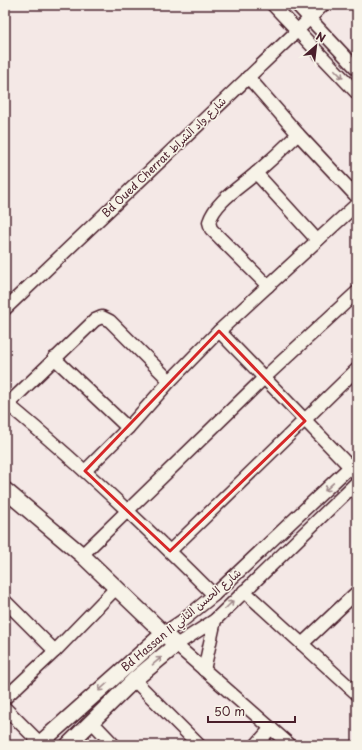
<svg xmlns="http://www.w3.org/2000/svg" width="362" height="750" font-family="'Playpen Sans','Playpen Sans Arabic',sans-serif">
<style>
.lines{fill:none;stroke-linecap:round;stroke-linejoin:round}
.minor-casing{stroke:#4a1f2b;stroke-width:15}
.tertiary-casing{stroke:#4a1f2b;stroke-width:18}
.minor{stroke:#f7f3e8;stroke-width:12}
.tertiary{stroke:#f7f3e8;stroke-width:15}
.oneway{stroke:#a0898a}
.marked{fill:none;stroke:#d62828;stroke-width:3;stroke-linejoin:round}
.labels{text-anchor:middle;stroke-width:3;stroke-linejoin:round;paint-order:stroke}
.street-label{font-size:11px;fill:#4a1f2b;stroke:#f7f3e8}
</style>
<rect width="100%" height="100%" fill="#f4e8e6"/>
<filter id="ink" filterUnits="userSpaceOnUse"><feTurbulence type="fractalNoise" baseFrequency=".025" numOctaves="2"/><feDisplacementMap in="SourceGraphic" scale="8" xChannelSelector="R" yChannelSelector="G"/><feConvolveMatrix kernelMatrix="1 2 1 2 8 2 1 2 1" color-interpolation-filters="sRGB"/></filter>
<g filter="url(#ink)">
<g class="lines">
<g class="minor-casing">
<g id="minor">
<polyline points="273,5 357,93"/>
<polyline points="297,5 357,69"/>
<polyline points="248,77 298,134 357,197"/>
<polyline points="256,173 317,240"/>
<path d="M268,286L211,229L209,222C216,201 239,188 255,174C270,161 284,148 298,134"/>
<polyline points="5,309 297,31 323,5"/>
<polyline points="219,331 355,472"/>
<polyline points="54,358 128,428"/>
<path d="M5,402C78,462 147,528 214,595"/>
<polyline points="8,404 95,320 102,317 110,321 170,381"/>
<polyline points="85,471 128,428 170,381 219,331 357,204"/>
<polyline points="170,551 357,369"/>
<polyline points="82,555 264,378 357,292"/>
<polyline points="244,591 357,694"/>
<polyline points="5,601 55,651"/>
<polyline points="164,633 182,621 214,595 357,460"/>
<polyline points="302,644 357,592"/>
<polyline points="204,670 215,620"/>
<polyline points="134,680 199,745"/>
<polyline points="5,698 55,651 116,588"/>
<polyline points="5,708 40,743"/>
<polyline points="92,722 114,745"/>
<polyline points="256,745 271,728"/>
<polyline points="290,745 176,645 215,620 357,482"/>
</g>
</g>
<g class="tertiary-casing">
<g id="tertiary">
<polyline points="5,490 82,555 176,645 134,680 68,745"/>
<polyline points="38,745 164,633"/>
</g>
</g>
<use href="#minor" class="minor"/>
<use href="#tertiary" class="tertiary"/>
</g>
<defs><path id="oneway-shaft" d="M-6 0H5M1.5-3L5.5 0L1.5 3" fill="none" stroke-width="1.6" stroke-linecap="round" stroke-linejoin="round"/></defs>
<g class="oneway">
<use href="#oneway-shaft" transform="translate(339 74) rotate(46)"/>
<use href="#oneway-shaft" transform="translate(329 487) rotate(137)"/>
<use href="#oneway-shaft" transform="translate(229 605) rotate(-45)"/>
<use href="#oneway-shaft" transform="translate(157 661) rotate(-40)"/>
<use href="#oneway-shaft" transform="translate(103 687) rotate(138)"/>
</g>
</g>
<path class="marked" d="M219,331L305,421L170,551L85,471Z"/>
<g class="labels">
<g class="street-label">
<text transform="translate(164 157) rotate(-44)" y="4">Bd Oued Cherrat شارع واد الشراط</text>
<text transform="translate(181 620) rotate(-40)" y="4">Bd Hassan II شارع الحسن الثاني</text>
</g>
</g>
<rect width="362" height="750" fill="none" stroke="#f7f3e8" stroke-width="20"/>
<rect x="10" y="10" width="342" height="730" fill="none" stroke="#4a1f2b" stroke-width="1.5" filter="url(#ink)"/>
<g transform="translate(316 46) rotate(28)" stroke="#f7f3e8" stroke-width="3" paint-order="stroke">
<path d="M0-3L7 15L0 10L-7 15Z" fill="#4a1f2b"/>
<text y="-6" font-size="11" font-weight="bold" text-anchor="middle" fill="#4a1f2b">N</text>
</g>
<path d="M208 716v6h87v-6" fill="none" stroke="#4a1f2b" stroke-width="2"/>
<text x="214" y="716" font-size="12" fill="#4a1f2b" stroke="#f7f3e8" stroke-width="3" paint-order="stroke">50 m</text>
</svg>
